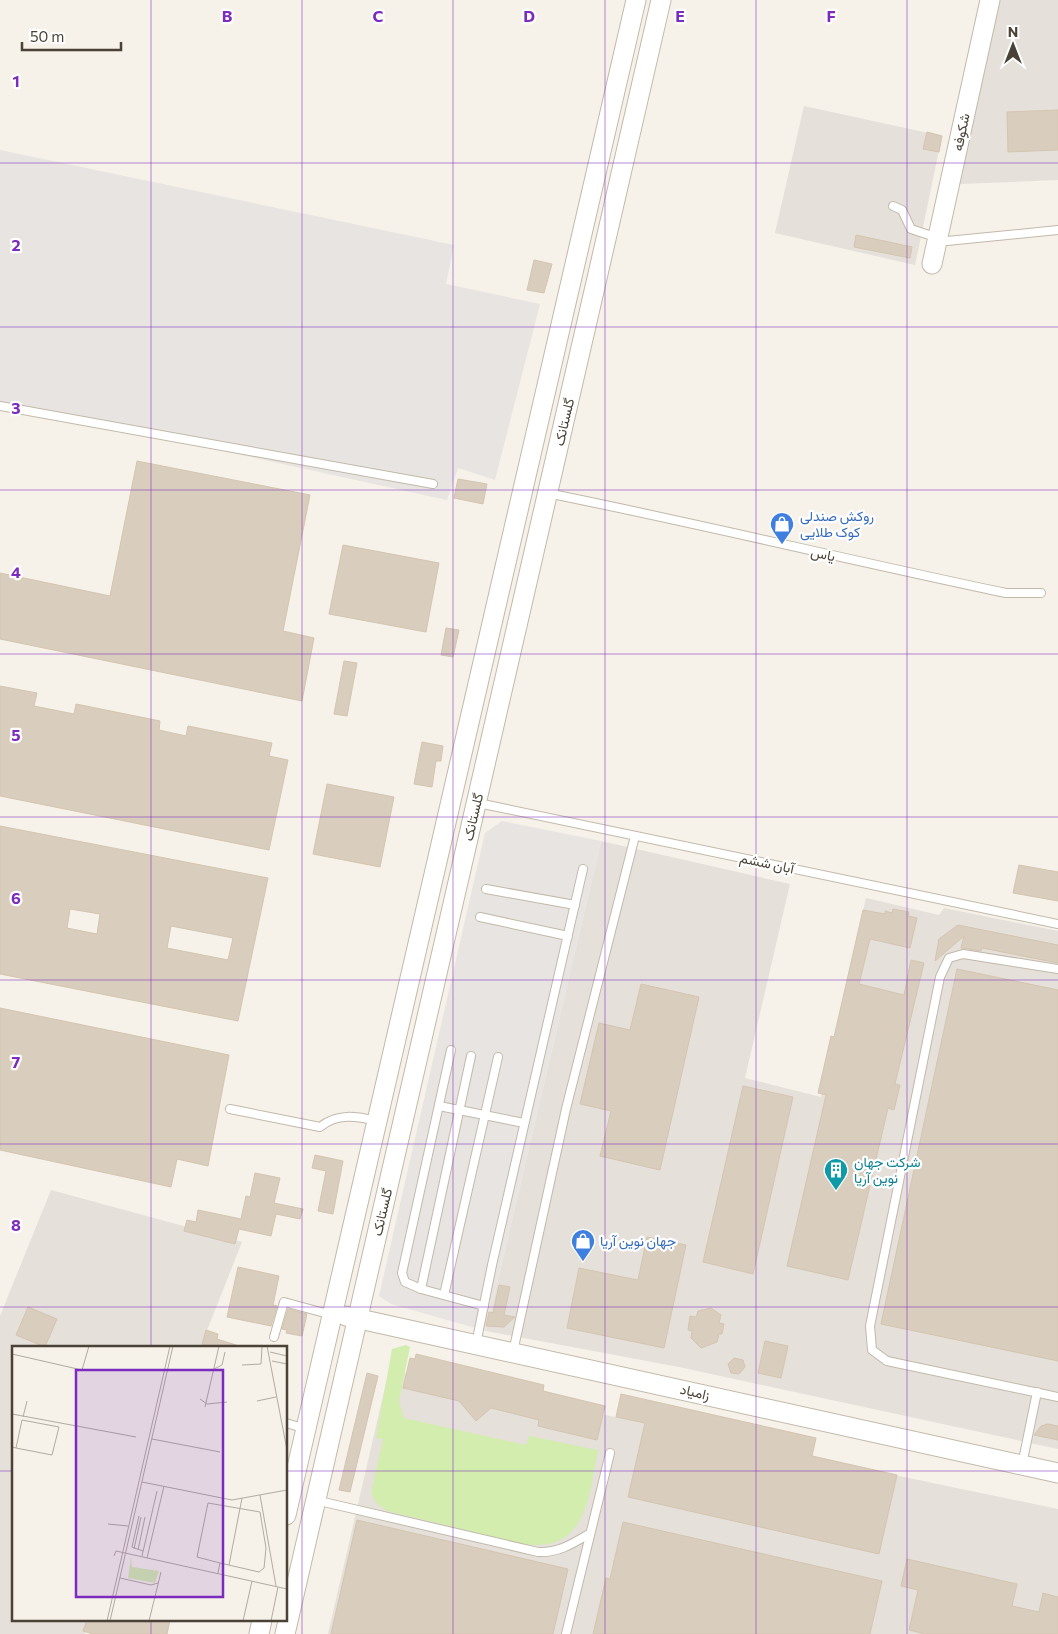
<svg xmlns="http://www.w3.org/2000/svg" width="1058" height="1634" font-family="Commissioner,Vazirmatn,sans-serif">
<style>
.industrial{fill:#e5e0da}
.green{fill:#d3edae}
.parking{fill:#e7e4e1}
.building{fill:#d9cdbd;stroke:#d4c5af;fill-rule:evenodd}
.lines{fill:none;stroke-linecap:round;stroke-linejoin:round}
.service-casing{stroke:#c2b9aa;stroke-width:10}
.tertiary-casing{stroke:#c2b9aa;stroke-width:21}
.service{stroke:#fff;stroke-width:8}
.tertiary{stroke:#fff;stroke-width:19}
.grid{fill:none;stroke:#7b2cbf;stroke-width:1;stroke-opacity:0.55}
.labels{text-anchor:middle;stroke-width:4.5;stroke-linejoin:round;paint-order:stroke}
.street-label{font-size:14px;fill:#4a4236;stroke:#fff}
.shop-label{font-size:14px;fill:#366cbe;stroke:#fff;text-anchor:start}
.culture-label{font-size:14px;fill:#0d838f;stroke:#fff;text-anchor:start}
.inset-road{fill:none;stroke:#b1aba1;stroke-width:1}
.view{fill:#7b2cbf;fill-opacity:0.15;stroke:#7b2cbf;stroke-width:2.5}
.inset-edge{fill:none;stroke:#4a4236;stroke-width:2.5}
.grid-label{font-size:16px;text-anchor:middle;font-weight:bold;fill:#7b2cbf;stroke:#fff;stroke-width:4.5;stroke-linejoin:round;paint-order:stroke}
</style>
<rect width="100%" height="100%" fill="#f6f1e9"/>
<g class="industrial">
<polygon points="1000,0 1058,0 1058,180 960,184"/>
<polygon points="804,106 942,136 915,265 775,233"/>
<polygon points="601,841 790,884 745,1078 821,1097 866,898 939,915 944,908 1058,931 1058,1449 679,1367 486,1331"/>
<polygon points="51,1190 242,1242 200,1348 14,1348 14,1620 91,1620 85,1634 0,1634 0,1316"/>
<polygon points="389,1370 1058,1509 1058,1634 328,1634"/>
</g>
<path class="green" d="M406,1345L410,1347L399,1401L404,1418L526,1445L529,1436L598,1450C589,1496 587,1553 524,1544L387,1511L376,1503L371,1493L383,1439L376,1438L392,1349Z"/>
<g class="parking">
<polygon points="0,150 454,245 446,284 540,304 495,480 458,468 447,500 0,402"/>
<polygon points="502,821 601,841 486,1331 391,1304 379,1296 485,833"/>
</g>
<g class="building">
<polygon points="1058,110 1058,150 1008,152 1007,112"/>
<polygon points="927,132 942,136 939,152 923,149"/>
<polygon points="856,235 912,247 910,258 854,247"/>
<polygon points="534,260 552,264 544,293 527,290"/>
<polygon points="137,461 310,495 283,631 314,638 302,701 0,639 0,573 110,596"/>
<polygon points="458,479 487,484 483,504 454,498"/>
<polygon points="343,545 439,563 426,632 329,614"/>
<polygon points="446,628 459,630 453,657 441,655"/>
<polygon points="344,661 357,663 347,716 334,714"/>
<polygon points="0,686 37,693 34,706 74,714 76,704 160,721 159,730 186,736 188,726 272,743 269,756 288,760 269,850 0,796"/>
<polygon points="422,742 443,746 441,761 436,761 432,787 414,784"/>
<polygon points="327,784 394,797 380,867 313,854"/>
<path d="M0,826L268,878L238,1021L0,974ZM70,909L100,914L97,934L67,928ZM171,926L233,938L228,960L167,948Z"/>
<polygon points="1019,865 1058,872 1058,901 1013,893"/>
<polygon points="893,909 909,912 908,916 917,918 910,948 870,939 859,984 904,995 911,960 924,963 895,1084 900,1085 894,1110 888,1108 848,1280 787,1266 826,1095 818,1093 831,1036 834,1037 863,910 885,914 885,911 892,913"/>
<polygon points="958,925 1058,945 1058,963 982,948 981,951 961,948 964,936 935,961 939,939"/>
<polygon points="957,969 1058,990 1058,1361 881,1324"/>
<polygon points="641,984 699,997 660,1170 600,1156 611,1111 580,1104 599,1023 630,1030"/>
<polygon points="0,1008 229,1055 208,1166 177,1159 171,1187 0,1150"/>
<polygon points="743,1086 793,1097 753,1274 703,1262"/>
<polygon points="315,1155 343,1161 333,1214 318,1211 326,1171 312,1168"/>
<polygon points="255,1173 280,1178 274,1203 303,1209 300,1219 276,1214 271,1236 239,1229 235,1244 184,1231 187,1220 196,1222 198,1210 241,1219 246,1196 250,1197"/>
<polygon points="647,1237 686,1245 664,1348 567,1328 579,1268 638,1280"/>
<polygon points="238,1267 279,1276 273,1305 277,1306 271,1326 227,1317"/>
<polygon points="499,1285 510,1287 504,1315 515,1317 504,1327 486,1326 489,1312 493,1313"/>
<polygon points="28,1307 57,1319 45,1347 16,1335"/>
<polygon points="711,1308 721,1315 719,1323 724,1324 722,1334 719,1334 717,1342 701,1348 691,1338 692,1331 688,1330 690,1316 696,1317 698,1311"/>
<polygon points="288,1309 307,1314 302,1336 286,1333 287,1330 282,1329"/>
<polygon points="206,1330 218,1334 217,1339 236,1345 236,1348 201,1348"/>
<polygon points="765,1341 788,1346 781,1378 758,1373"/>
<polygon points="416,1354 544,1385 543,1391 605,1406 597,1440 538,1426 539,1420 491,1408 476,1421 459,1401 403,1388 410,1358 415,1359"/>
<polygon points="734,1358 743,1360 745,1367 739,1374 731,1373 728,1364"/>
<polygon points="367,1373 378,1376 350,1492 339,1490"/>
<polygon points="621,1394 816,1438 812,1456 897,1475 879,1554 628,1497 645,1423 616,1417"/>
<polygon points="1048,1424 1058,1426 1058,1440 1034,1435 1041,1426"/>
<polygon points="357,1520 568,1569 553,1634 331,1634"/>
<polygon points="623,1522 882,1581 870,1634 593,1634 606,1578 610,1579"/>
<polygon points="907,1559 1017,1584 1012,1606 1039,1612 1043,1593 1058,1597 1058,1634 925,1634 909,1630 918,1590 901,1586"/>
<polygon points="87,1620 170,1620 167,1634 93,1634 83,1631"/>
</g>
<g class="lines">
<g class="service-casing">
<g id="service">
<polyline points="893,206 902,210 911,229 947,241 1058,230"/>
<polyline points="0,406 433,484"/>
<path d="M547,493C701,524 853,561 1006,593H1041"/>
<polyline points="478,803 1058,924"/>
<polyline points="486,889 575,905"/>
<polyline points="480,917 568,936"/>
<polyline points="1058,969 963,954 949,958 940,977 870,1326 872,1350 887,1361 1058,1397"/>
<polyline points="451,1050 402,1273 405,1282 421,1289 484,1306"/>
<polyline points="439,1106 524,1123"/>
<path d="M230,1109L320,1127C337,1113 356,1116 377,1121"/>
<polyline points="421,1289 471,1056"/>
<polyline points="444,1295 498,1057"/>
<polyline points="274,1337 284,1302 332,1315"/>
<polyline points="476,1344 492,1265 583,869"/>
<polyline points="513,1352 566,1109 635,836"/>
<polyline points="286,1423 306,1429"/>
<polyline points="1022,1465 1037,1392"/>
<path d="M315,1500L538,1552C558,1553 572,1544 589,1534"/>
<polyline points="566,1634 610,1453"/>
</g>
</g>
<g class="tertiary-casing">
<g id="tertiary">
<polyline points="932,264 990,0"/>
<polyline points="346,1316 1058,1473"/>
<polyline points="286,1515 636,0"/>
<polyline points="259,1634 262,1620"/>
<polyline points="285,1634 661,0"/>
</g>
</g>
<use href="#service" class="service"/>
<use href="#tertiary" class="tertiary"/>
</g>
<path class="grid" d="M151,0V1348M302,0V1634M453,0V1634M605,0V1634M756,0V1634M907,0V1634M0,163H1058M0,327H1058M0,490H1058M0,654H1058M0,817H1058M0,980H1058M0,1144H1058M0,1307H1058M0,1471H14M286,1471H1058M151,1620V1634"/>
<defs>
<g id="shop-pin" transform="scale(1.25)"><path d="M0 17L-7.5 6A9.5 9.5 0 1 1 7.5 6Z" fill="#3f7fe0" stroke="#fff"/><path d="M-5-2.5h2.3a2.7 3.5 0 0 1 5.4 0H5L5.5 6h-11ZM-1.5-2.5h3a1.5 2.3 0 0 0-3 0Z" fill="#fff"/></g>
<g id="building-pin" transform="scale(1.25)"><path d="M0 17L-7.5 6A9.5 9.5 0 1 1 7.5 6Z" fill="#0f9aa8" stroke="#fff"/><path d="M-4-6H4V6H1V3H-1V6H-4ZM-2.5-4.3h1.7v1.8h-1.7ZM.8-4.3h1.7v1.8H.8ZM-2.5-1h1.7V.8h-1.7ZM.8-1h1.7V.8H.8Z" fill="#fff"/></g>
</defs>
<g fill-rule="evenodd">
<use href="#shop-pin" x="782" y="524"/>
<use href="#building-pin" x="836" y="1170"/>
<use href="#shop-pin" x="583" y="1241"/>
</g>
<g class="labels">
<g class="street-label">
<text transform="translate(961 132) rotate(-78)" y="5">شکوفه</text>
<text transform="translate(564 422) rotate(-77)" y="5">گلستانک</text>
<text transform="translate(823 554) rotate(12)" y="5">یاس</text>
<text transform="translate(473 817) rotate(-77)" y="5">گلستانک</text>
<text transform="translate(767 863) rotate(12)" y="5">آبان ششم</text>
<text transform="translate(382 1212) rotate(-77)" y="5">گلستانک</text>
<text transform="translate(695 1392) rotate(13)" y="5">زامیاد</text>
</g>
<g class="shop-label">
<text x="800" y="521">روکش صندلی<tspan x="800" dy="16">کوک طلایی</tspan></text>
<text x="600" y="1246">جهان نوین آریا</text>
</g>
<g class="culture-label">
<text x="854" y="1167">شرکت جهان<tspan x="854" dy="16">نوین آریا</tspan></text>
</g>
</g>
<g transform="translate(12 1346)">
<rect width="275" height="275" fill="#f6f1e9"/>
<path d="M119,211L120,221L147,225L143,237L116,232Z" fill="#d3edae"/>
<path class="inset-road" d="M255,0L275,104M258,6L275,10M0,8L70,24L77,0M260,15L275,18M230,19L249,18L250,0M202,23L210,19L213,6M188,53L195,58L215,56M245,55L264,51M193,61L207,0M0,68L124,91M11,71L15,55M140,93L208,106M0,101L4,102L40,109L47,81L10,74L4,102M130,136L220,154L275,144M248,149L264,240M127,170L120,201L131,205M96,178L116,180M122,203L129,171M126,204L133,171M102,210L104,205L275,243M130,210L145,145M135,212L152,140M217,219L230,152M206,227L208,217L247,226L252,222L254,202L248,166L196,157L185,211L208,217M108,232L139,239L146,237M95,275L158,0M98,275L161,0M137,275L149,226M231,275L240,235M259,275L266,241"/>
<path class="view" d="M64,24H211V251H64Z"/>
<rect width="275" height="275" class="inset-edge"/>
</g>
<g class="grid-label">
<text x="227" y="22">B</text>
<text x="378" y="22">C</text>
<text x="529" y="22">D</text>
<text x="680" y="22">E</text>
<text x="831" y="22">F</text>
<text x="16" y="87">1</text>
<text x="16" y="251">2</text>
<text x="16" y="414">3</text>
<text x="16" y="578">4</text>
<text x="16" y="741">5</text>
<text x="16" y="904">6</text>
<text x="16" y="1068">7</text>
<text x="16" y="1231">8</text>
</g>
<g transform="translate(1013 45)" stroke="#ffffff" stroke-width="4" paint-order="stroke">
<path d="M0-4L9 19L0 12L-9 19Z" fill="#4a4236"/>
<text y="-8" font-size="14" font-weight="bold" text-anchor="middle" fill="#4a4236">N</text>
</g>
<path d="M22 42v8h99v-8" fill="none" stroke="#4a4236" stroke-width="2.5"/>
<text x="30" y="42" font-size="15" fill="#4a4236" stroke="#ffffff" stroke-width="4" paint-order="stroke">50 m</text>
</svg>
